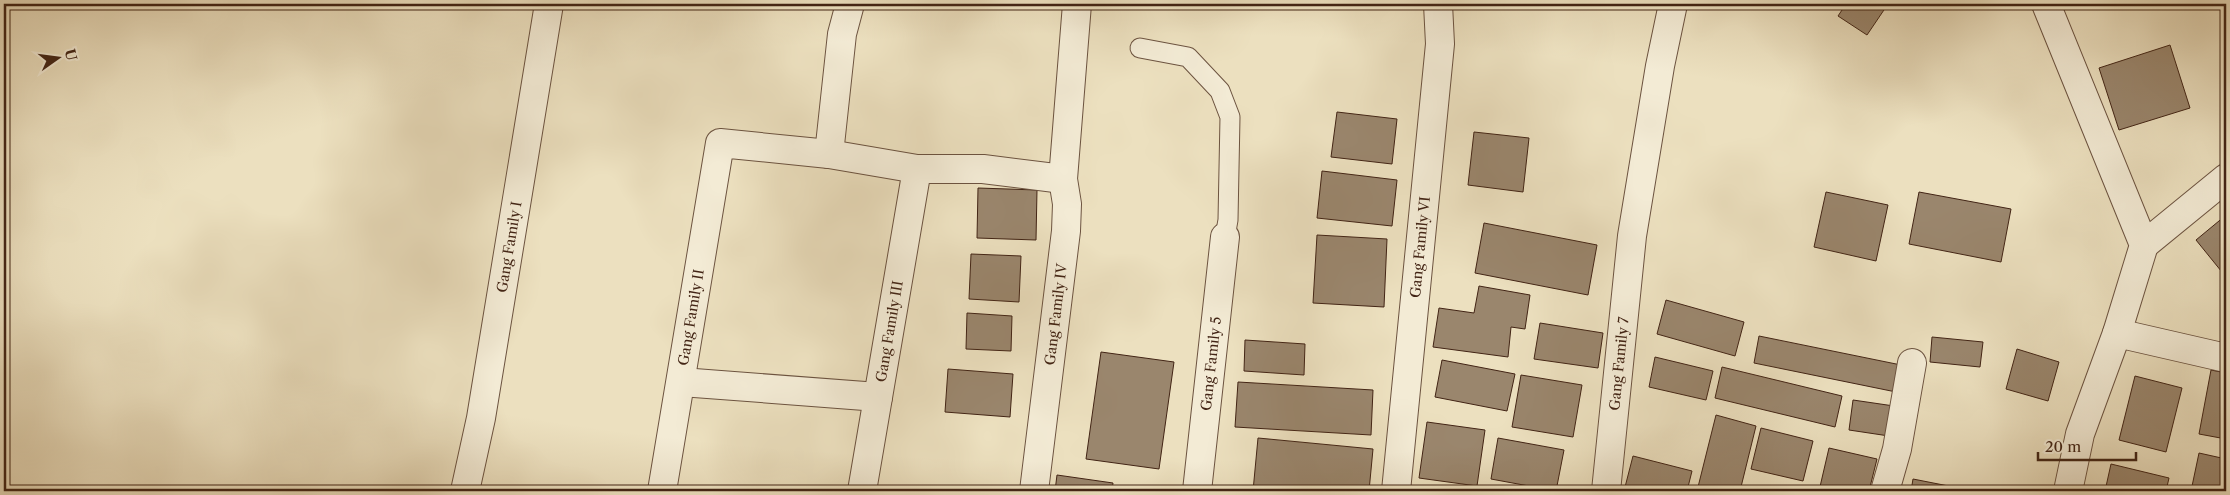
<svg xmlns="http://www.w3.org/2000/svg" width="2230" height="495" font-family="'Libre Caslon Text',serif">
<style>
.building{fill:#9a866d;stroke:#422415}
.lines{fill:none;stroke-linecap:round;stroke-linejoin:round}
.lane-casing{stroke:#6c5340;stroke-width:21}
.street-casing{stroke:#6c5340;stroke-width:30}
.lane{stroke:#f3ebd5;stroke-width:19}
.street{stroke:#f3ebd5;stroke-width:28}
.labels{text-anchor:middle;stroke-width:4;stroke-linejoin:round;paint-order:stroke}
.street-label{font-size:14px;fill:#422415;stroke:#f3ebd5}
</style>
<rect width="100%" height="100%" fill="#ece0bf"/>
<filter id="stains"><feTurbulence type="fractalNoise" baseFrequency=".004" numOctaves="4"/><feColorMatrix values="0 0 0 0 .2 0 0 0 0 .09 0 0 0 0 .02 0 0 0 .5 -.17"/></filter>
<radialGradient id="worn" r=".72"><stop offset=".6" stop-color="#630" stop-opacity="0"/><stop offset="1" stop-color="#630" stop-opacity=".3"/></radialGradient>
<g class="building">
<polygon points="1846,4 1888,4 1867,35 1838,16"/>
<polygon points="2170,45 2190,108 2119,130 2099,68"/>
<polygon points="1337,112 1397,119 1392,164 1331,157"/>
<polygon points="1474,132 1529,138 1523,192 1468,185"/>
<polygon points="1322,171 1397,180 1392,226 1317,218"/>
<polygon points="978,188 1037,190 1036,240 977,238"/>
<polygon points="1826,192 1888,205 1876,261 1814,247"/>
<polygon points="1919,192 2011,209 2001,262 1909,244"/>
<polygon points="2225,216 2226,217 2226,277 2196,240"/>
<polygon points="1484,223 1597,245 1588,295 1475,273"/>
<polygon points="1317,235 1387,239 1384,307 1313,303"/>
<polygon points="971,254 1021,256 1019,302 969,299"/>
<polygon points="1479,286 1530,295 1525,329 1511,327 1508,357 1433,347 1439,308 1474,313"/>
<polygon points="1666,300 1744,322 1735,356 1657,334"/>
<polygon points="967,313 1012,316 1011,351 966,349"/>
<polygon points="1540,323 1603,333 1598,368 1534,359"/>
<polygon points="1759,336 1906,366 1901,393 1754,363"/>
<polygon points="1932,337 1983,342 1980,367 1930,362"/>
<polygon points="1245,340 1305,344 1304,375 1244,371"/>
<polygon points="2017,349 2059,362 2048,401 2006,389"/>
<polygon points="1101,352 1174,362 1159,469 1086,459"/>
<polygon points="1655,357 1713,371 1706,400 1649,387"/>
<polygon points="1442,360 1515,374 1507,411 1435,397"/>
<polygon points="1722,367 1842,396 1835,427 1715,398"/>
<polygon points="948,369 1013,374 1010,417 945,412"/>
<polygon points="2211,370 2226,373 2226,439 2199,434"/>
<polygon points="1521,375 1582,385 1573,437 1512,427"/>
<polygon points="2135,376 2182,388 2166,452 2119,440"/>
<polygon points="1238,382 1373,390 1371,435 1235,427"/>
<polygon points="1853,400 1894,406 1889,436 1849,430"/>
<polygon points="1716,415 1756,426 1740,491 1697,491"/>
<polygon points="1427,422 1485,430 1477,486 1419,478"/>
<polygon points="1761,428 1813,441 1803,481 1751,469"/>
<polygon points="1258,438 1373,449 1369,491 1253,491"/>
<polygon points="1498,438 1564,450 1556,491 1491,479"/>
<polygon points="1829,448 1877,459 1869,491 1819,491"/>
<polygon points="2199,453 2226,459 2226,491 2191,491"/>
<polygon points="1633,456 1692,471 1687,491 1624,491"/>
<polygon points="2111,464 2169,478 2166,491 2105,491"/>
<polygon points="1057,475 1113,483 1112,491 1055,491"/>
<polygon points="1913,479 1974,491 1911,491"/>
</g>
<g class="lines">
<g class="lane-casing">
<polyline id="lane" points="1140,48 1188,57 1220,91 1230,117 1228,220 1225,237"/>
</g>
<g class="street-casing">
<g id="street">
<polyline points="2046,4 2144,245 2117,333 2080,434 2068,491"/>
<polyline points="829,154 842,34 850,4"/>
<polyline points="2144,245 2226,178"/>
<polyline points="2117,333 2226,358"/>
<polyline points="681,382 878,397"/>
<path id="s1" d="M465,491L481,418L549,4"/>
<path id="s2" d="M662,491L720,143L829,154L917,169H983L1063,179"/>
<path id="s3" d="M862,491L917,169"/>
<path id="s4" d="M1034,491L1066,231L1067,204L1063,179L1077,4"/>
<path id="s5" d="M1197,491L1225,237"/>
<path id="s6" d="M1396,491L1440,44L1438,4"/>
<path id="s7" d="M1606,491L1632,236L1660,66L1673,4"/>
<polyline points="1885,491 1897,449 1912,363"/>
</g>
</g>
<use href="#lane" class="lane"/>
<use href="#street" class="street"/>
</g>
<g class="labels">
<g class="street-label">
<text dy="5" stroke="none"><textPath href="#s1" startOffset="248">Gang Family I</textPath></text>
<text dy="5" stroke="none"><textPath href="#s6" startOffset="245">Gang Family VI</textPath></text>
<text dy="5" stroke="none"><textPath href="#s4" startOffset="178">Gang Family IV</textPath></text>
<text dy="5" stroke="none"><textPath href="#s2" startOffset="176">Gang Family II</textPath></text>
<text dy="5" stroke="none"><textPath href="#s3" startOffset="162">Gang Family III</textPath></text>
<text dy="5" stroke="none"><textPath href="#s5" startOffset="128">Gang Family 5</textPath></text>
<text dy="5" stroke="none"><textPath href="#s7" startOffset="128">Gang Family 7</textPath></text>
</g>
</g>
<rect width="2230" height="495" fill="none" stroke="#ece0bf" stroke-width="20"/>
<rect x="5" y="5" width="2220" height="485" fill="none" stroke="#422415" stroke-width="2.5"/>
<rect x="10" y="10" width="2210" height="475" fill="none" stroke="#422415"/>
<g transform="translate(58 58) rotate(76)" stroke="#f3ebd5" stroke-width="4" paint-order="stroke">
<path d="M0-4L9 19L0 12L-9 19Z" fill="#422415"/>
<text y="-8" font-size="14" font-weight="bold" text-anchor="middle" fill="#422415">U</text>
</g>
<path d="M2038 452v8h98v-8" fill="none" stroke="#422415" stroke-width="2.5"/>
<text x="2045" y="452" font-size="15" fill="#422415" stroke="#f3ebd5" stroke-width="4" paint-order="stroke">20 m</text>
<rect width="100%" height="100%" filter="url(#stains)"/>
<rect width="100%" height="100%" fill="url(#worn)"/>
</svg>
